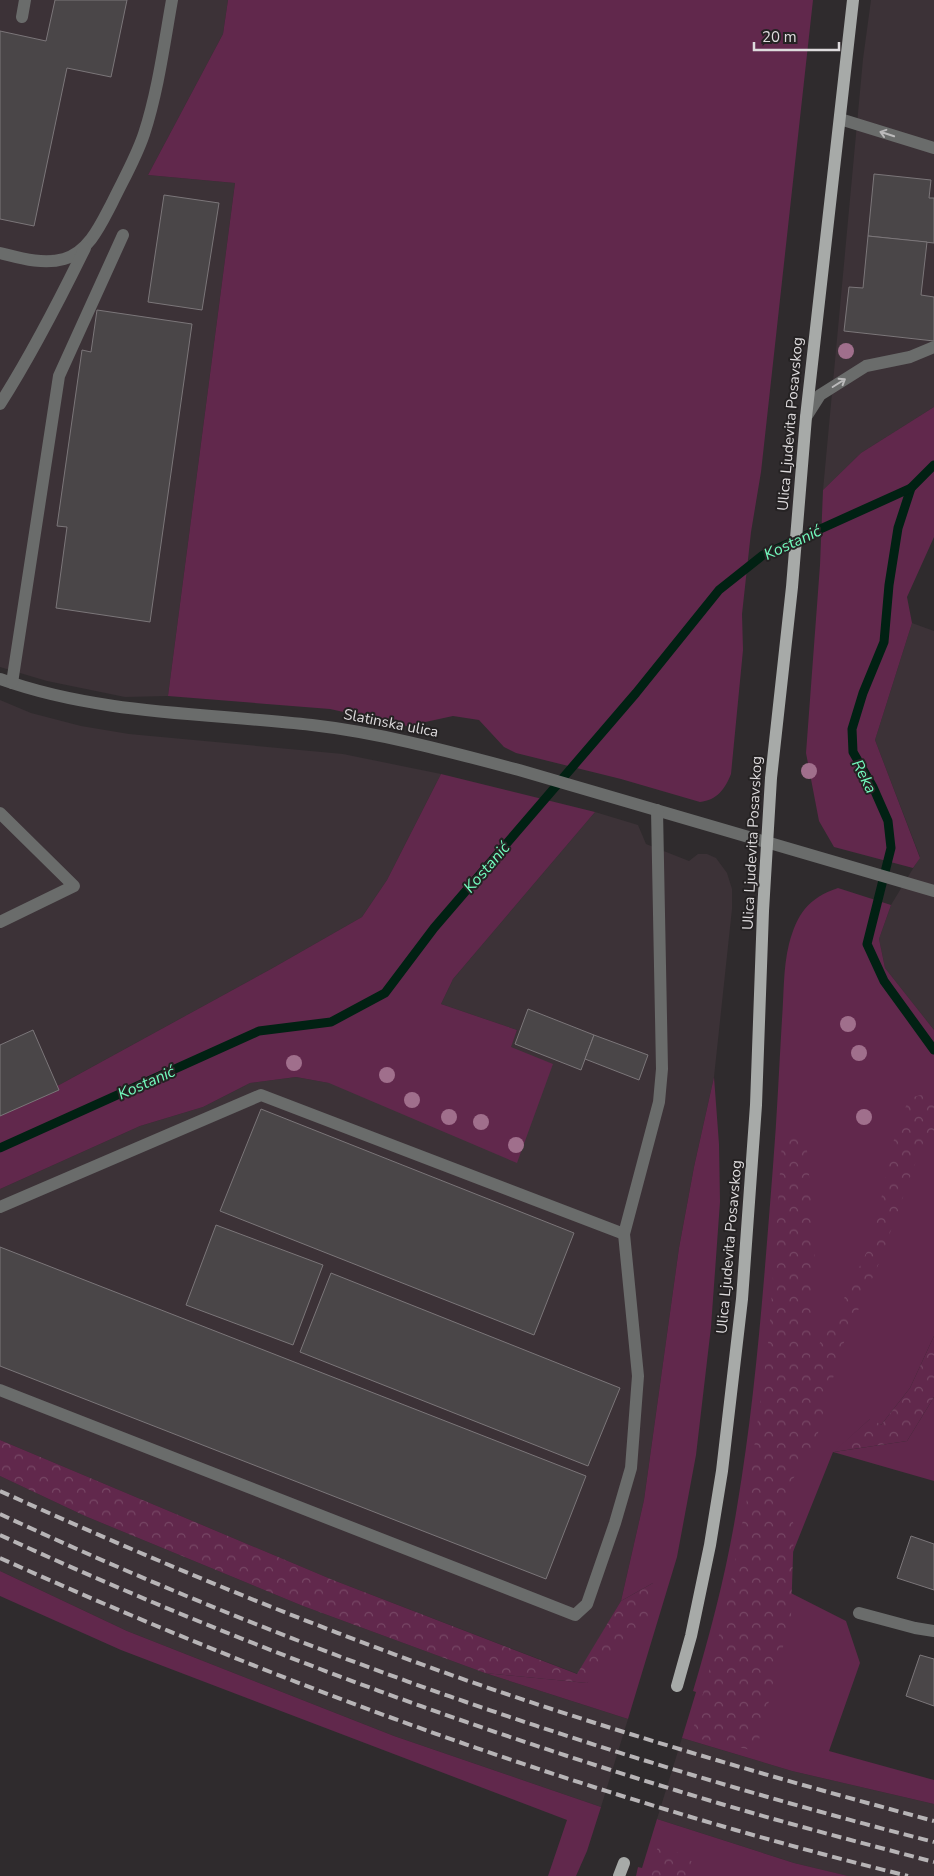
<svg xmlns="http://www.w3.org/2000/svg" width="934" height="1876" font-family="'Nunito Sans',sans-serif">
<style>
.built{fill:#3c3237}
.green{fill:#61284c}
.forest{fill:url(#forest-crowns)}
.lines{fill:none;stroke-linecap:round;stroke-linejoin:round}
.stream{stroke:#012113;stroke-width:9}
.building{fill:#4a4648;stroke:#7b7679}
.minor{stroke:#6a6c6b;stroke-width:12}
.major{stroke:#a7aaa8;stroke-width:12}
.rail{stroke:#b7b4b6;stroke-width:4;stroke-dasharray:10 5;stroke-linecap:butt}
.tree{fill:#a06f8c}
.oneway{stroke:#bbbabb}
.labels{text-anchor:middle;stroke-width:4;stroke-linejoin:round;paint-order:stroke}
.street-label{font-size:15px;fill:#dedbdd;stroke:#252223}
.water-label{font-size:16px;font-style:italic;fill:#72fabd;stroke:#252223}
</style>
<defs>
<pattern id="forest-crowns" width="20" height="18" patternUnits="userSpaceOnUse" patternTransform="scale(1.25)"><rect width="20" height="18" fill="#61284c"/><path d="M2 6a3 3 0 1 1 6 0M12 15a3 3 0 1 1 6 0" fill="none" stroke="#774765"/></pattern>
</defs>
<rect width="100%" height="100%" fill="#2f2b2d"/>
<g class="built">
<polygon points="0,0 228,0 223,34 148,175 235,183 168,696 125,697 47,681 0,667"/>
<polygon points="871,0 934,0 934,407 861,453 823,490 863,59"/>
<polygon points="912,623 934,631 934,1030 885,968 879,939 891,905 920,857 875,740"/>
<polygon points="0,700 31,713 81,726 129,734 343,754 441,774 387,880 362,917 271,969 61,1084 0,1112"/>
<polygon points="595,812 638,825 646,844 689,861 698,854 707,854 716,858 727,873 732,889 732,909 714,1077 694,1167 679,1248 644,1500 621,1601 578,1674 333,1580 0,1440 0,1189 140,1126 203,1107 250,1083 296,1077 329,1083 510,1047 517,1030 441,1004 453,979"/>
<polygon points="0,1476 85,1516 303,1606 485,1673 628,1719 601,1807 394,1736 127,1631 0,1571"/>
<polygon points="682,1738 792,1771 934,1804 934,1876 847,1876 794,1863 657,1819"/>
</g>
<g class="green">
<path d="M228,0H813L761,472L751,532L742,614L743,650L731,774C725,789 717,800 700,802L621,779L516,753L504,747L479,720L453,716L407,726L330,709L168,696L235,183L148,175L223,34Z"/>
<polygon points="934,407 934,537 907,597 912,623 875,740 920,858 913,868 834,847 819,821 806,753 820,565 823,490 861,453"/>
<polygon points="441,774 595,812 453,979 441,1004 517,1030 511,1047 553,1064 517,1163 329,1083 296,1077 250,1083 203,1107 140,1126 0,1189 0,1112 61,1084 271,969 362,917 387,880"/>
<path d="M838,888L891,905L879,939L885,968L934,1030V1336L910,1388L881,1425L870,1419L834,1452L907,1441L934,1397V1481L833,1452L779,1587L846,1621L860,1663L829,1751L934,1780V1804L792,1771L682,1738L696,1692L693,1691C711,1631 727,1569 737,1507C756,1395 764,1280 773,1166C777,1117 779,1068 782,1019C784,995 783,968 789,944C797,914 808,898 838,888Z"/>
<polygon points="714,1077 719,1144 720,1202 711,1327 696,1455 677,1557 628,1719 485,1673 587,1683 653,1583 621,1601 644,1500 679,1248 694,1167"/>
<polygon points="0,1571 127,1631 394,1736 601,1807 587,1851 576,1876 548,1876 567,1820 121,1650 0,1596"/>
<polygon points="657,1819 794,1863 848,1876 636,1876 638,1867 642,1868"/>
</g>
<g class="forest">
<polygon points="929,1093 934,1102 934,1139 921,1147 879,1263 841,1349 812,1455 791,1481 784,1501 794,1525 791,1616 756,1751 691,1737 724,1617 748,1494 769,1336 782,1142 793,1129 806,1138 815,1248 810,1360 836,1315 872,1241 895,1135 909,1098"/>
<polygon points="934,1336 934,1397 907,1441 833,1452 871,1418 881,1425 910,1388"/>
<polygon points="0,1440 333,1580 577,1674 621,1601 653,1583 646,1625 587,1683 485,1673 303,1606 85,1516 0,1476"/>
<polygon points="660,1842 699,1866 698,1876 647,1876"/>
</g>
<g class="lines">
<g class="stream">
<polyline points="934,465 911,488 898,528 889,585 884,642 863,693 852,729 853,752 873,787 888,821 891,848 867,944 884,981 934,1050"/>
<polyline points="0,1148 259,1031 331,1022 385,993 434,928 636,693 719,590 763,555 911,488"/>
</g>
</g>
<g class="building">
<polygon points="55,0 127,0 111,77 67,68 34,226 0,219 0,31 46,41"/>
<polygon points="874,174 931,180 929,198 934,198 934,243 868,236"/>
<polygon points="164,195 219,203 202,310 148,302"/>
<polygon points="868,236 927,242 921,295 934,297 934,341 844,331 849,287 863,288"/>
<polygon points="97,310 192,324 150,622 56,608 67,527 57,526 82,350 91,352"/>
<polygon points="528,1009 594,1035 581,1070 515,1044"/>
<polygon points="33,1030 59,1090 0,1116 0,1045"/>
<polygon points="594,1035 648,1055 639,1080 585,1059"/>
<polygon points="261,1109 574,1233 534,1335 220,1211"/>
<polygon points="216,1225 323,1265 293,1345 186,1305"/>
<polygon points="0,1247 586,1476 546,1579 0,1366"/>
<polygon points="331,1273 620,1388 588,1466 300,1352"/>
<polygon points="911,1536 934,1544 934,1590 897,1578"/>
<polygon points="920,1655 934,1659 934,1706 906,1696"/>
</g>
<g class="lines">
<g class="minor">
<polyline points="22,17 25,0"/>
<polyline points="840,119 934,148"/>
<path d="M0,253C20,258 43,265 64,259C89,252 101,224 112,203C123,180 136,158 144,134C158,91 164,45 172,0"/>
<path d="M0,404C32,354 59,301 85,248"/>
<polyline points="806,417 820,395 866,366 910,357 934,347"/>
<path d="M0,679C100,715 208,713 312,725C382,733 451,752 519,770L934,891"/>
<polyline points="12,683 59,376 123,235"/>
<polyline points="0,813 74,886 0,922"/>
<polyline points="0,1207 261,1095 624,1234"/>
<polyline points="0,1390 575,1615 587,1604 615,1523 631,1468 638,1376 624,1234 659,1102 662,1069 657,810"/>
<polyline points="859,1613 915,1628 934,1631"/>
</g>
<g class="major">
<polyline points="677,1686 691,1636 710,1545 722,1471 742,1299 756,1105 763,911 771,778 792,587 806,417 853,0"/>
<polyline points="619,1876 624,1863"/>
</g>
<g class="rail">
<path d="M0,1491C150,1559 302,1622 457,1677C614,1732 774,1778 934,1821"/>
<path d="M0,1514C300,1654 614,1760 934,1842"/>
<path d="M0,1535C232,1642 473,1730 718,1803C789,1824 862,1843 934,1862"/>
<path d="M0,1558C293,1690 596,1799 908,1876"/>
</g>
</g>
<g class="tree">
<circle cx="846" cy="351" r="8"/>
<circle cx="809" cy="771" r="8"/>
<circle cx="848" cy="1024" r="8"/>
<circle cx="859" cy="1053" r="8"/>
<circle cx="294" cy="1063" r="8"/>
<circle cx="387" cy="1075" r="8"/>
<circle cx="412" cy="1100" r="8"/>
<circle cx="449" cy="1117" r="8"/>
<circle cx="864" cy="1117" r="8"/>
<circle cx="481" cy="1122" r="8"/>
<circle cx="516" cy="1145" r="8"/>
</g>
<defs><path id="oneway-shaft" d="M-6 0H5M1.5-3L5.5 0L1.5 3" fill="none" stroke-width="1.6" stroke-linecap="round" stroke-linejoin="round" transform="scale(1.25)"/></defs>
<g class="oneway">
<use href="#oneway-shaft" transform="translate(887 134) rotate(-162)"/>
<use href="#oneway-shaft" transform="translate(839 383) rotate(-32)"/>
</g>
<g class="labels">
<g class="street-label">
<text transform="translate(790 424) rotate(-85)" y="5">Ulica Ljudevita Posavskog</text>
<text transform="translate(391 723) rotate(11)" y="5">Slatinska ulica</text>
<text transform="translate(752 843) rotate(-87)" y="5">Ulica Ljudevita Posavskog</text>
<text transform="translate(729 1247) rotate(-85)" y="5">Ulica Ljudevita Posavskog</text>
</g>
<g class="water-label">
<text transform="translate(792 542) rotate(-25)" y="6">Kostanić</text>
<text transform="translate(865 776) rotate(63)" y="6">Reka</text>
<text transform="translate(486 867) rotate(-49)" y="6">Kostanić</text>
<text transform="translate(146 1082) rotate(-24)" y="6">Kostanić</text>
</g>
</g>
<path d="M754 42v8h85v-8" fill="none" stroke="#dedbdd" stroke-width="2.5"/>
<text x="762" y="42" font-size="15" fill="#dedbdd" stroke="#252223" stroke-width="4" paint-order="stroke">20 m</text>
</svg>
